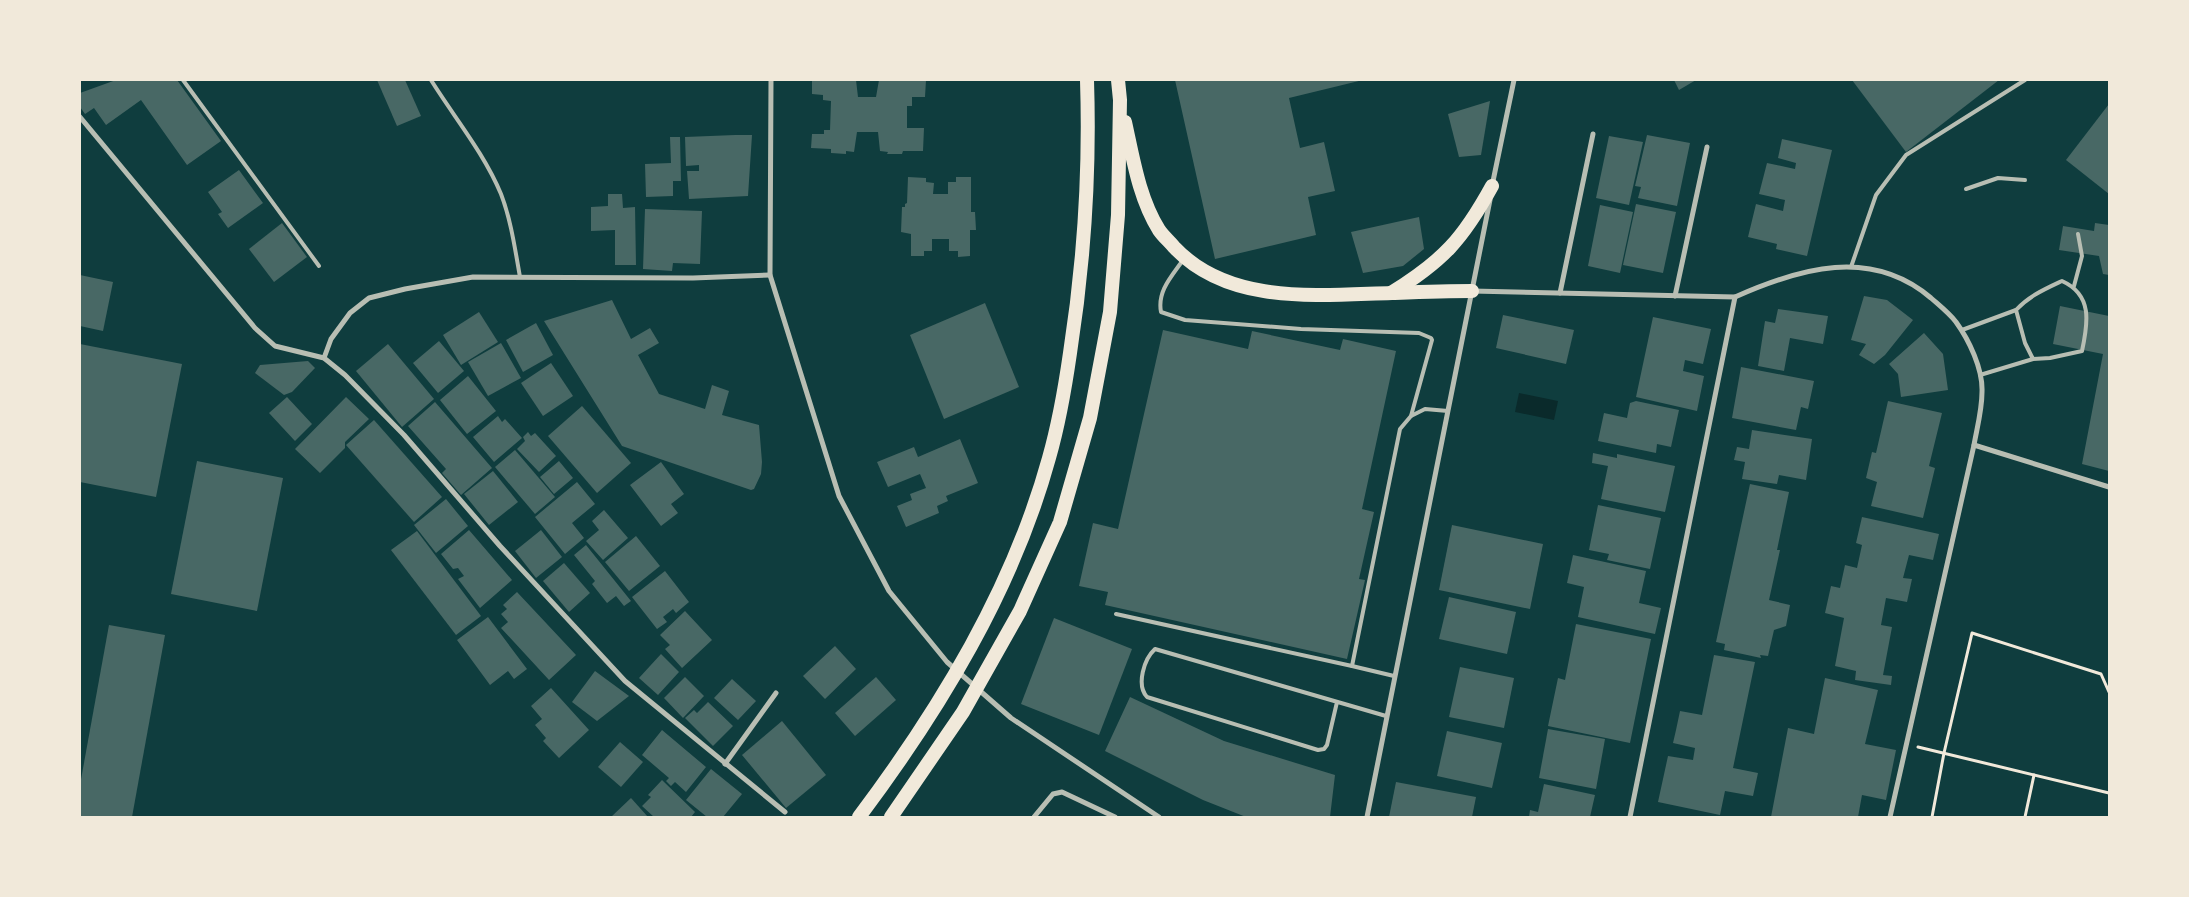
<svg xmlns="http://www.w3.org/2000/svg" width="2189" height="897" font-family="'Open Sans',sans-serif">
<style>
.water{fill:#0a2a2b}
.building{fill:#486865}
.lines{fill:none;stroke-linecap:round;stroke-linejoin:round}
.path{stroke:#f1e9da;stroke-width:3}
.service{stroke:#b8beb3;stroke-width:4}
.minor{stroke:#b8beb3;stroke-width:5}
.motorway{stroke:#f1e9da;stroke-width:14}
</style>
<rect width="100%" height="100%" fill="#0f3d3e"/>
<polygon class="water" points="1519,393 1558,401 1554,420 1515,412"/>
<g class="building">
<polygon points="116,80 177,80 221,141 187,165 141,100 106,125 94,108 85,114 80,107 80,93"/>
<polygon points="377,80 405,80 421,116 397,126"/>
<polygon points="812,80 856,80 858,97 876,97 879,80 926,80 925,97 912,97 912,106 907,106 907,128 924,128 923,151 903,151 902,154 887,154 888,152 880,151 878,132 857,132 854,152 846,151 846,154 831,153 831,149 811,148 812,134 824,134 824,130 830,130 831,101 823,100 823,95 812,94"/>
<polygon points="1175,80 1363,80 1289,98 1300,148 1324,142 1335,191 1308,197 1316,235 1215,259"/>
<polygon points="1674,80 1696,80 1679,90"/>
<polygon points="1852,80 1999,80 1906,152"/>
<polygon points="1490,101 1481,155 1459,157 1448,114"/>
<polygon points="2109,104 2109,194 2066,160"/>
<polygon points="735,135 752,135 748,196 689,199 687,171 699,171 699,165 686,166 685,137"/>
<polygon points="1647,135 1690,143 1677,206 1638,198 1641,187 1635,186"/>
<polygon points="1609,136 1643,142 1629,205 1596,198"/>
<polygon points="670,137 680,137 681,181 673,181 673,196 646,197 645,164 671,163"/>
<polygon points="1782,139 1832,150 1807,256 1776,249 1777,244 1748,237 1756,204 1783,211 1785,200 1759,194 1767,163 1795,169 1796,163 1778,158"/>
<polygon points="239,170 263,203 228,228 218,214 222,212 208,192"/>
<polygon points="908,177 926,178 926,182 934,183 933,194 948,194 948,182 956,182 956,177 971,177 971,212 975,212 976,230 970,230 970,256 958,257 958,251 949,251 949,239 932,239 932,251 924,251 924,256 911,256 911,234 901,232 902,207 905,207 905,204 907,203"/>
<polygon points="608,194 622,194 623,208 635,207 636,265 615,265 615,230 591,231 591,207 608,206"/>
<polygon points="1636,204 1676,212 1663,273 1623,265"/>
<polygon points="1600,205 1633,212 1620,273 1588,266"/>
<polygon points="645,209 702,211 700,264 673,263 672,271 643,269"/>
<polygon points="1419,217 1424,249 1403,266 1363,273 1351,232"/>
<polygon points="282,223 307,257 274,282 249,249"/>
<polygon points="2095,223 2109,225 2109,275 2103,274 2099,256 2059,250 2063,226 2094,231"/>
<polygon points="80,275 113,282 103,331 80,326"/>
<polygon points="1864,296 1887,300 1913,320 1885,355 1874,364 1859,355 1866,344 1851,340"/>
<polygon points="612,300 631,339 650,328 659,343 638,355 659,394 705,409 712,385 729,391 722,415 759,425 762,462 761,474 754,489 751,490 622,446 544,321"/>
<polygon points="985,303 1019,387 944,419 910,335"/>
<polygon points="2060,306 2109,316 2109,471 2082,464 2103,354 2053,344"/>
<polygon points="1778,309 1828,316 1823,344 1790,338 1784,371 1758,366 1765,321 1775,323"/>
<polygon points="479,312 498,342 461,365 443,335"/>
<polygon points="1503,315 1574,330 1566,364 1496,348"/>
<polygon points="1653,317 1711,329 1703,364 1685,360 1683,371 1704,376 1697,411 1636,397"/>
<polygon points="536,323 553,355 523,372 506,340"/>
<polygon points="1163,330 1248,349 1252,331 1340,350 1343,339 1396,351 1362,509 1374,512 1359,579 1365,580 1347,659 1105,605 1108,592 1079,586 1093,523 1118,529"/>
<polygon points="1924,333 1943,354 1948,390 1901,397 1898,374 1889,364"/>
<polygon points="439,341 464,371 438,393 413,363"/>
<polygon points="501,343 521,378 488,396 468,362"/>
<polygon points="80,344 182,364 156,497 80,482"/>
<polygon points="388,344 434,399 402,427 356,371"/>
<polygon points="308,361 315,368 292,392 284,395 255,373 260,365"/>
<polygon points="551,363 573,396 543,416 521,383"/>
<polygon points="1741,367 1814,381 1808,409 1801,407 1796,430 1732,418"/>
<polygon points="468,376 496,411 467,434 440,400"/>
<polygon points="287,397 312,424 295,441 269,413"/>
<polygon points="346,397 369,419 345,442 345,448 320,473 295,449"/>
<polygon points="1636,401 1679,410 1671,447 1657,444 1656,453 1598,441 1604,413 1627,418 1630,403"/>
<polygon points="1888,401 1942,413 1929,466 1935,468 1923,518 1871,506 1877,482 1866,478 1872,452 1876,453"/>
<polygon points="435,402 492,468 461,495 442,473 446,469 408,426"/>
<polygon points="582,406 631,463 597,493 548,436"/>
<polygon points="498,416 502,422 505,419 522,438 494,462 473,437"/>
<polygon points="374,420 442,497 414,522 346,445"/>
<polygon points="1752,430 1812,439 1806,480 1779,475 1777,484 1742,479 1745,462 1734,460 1737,447 1749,449"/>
<polygon points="528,432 531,436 535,433 556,456 539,472 517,449 525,441 523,437"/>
<polygon points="960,439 978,483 946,496 948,501 937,506 939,513 906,527 897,506 912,500 910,494 926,488 920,474 888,487 877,462 914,447 918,457"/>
<polygon points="515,450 555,497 535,514 495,467"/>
<polygon points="1593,453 1617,458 1617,454 1675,466 1665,512 1601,499 1608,466 1592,463"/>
<polygon points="197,461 283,478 257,611 171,594"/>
<polygon points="559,461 573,478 554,494 540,477"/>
<polygon points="661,462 684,494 671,504 678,513 661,526 630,485"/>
<polygon points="493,471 518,502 489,525 464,494"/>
<polygon points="577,482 595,504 572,523 584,538 565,554 535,517"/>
<polygon points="1750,484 1789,492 1777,550 1780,550 1769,600 1790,605 1786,626 1774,630 1768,656 1760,655 1761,658 1724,650 1725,644 1716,642"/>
<polygon points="446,499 468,526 436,553 414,525"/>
<polygon points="1598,505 1661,518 1650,569 1607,560 1609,554 1589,550"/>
<polygon points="604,510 628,538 603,560 586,541 599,530 592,521"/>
<polygon points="1862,517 1939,534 1933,560 1909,555 1903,578 1912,579 1907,602 1886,598 1881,625 1892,627 1883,675 1892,676 1891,685 1855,680 1856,671 1835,666 1844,618 1825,613 1831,586 1840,588 1845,565 1857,568 1862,545 1856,543"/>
<polygon points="1452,525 1543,544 1530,609 1439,590"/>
<polygon points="469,530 512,580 480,608 458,579 464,576 458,568 453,569 441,554"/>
<polygon points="541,530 562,557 536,578 515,551"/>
<polygon points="417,531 481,616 456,635 391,550"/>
<polygon points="636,536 660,566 629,591 605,562"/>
<polygon points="586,545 631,601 624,606 616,596 607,603 592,584 595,581 574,555"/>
<polygon points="1573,555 1646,571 1639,603 1661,608 1655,634 1578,617 1584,587 1567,583"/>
<polygon points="564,563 590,593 569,612 543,581"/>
<polygon points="665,571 689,602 676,613 673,609 663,617 667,622 657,629 632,597"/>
<polygon points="517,592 576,655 549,680 501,628 508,622 501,614 507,609 503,605"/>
<polygon points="1449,597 1516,612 1507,654 1439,639"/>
<polygon points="685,611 712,640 682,668 665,649 670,645 660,635"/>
<polygon points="488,617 527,669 514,679 508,671 490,685 457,640"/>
<polygon points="1054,618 1132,649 1099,735 1021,704"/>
<polygon points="1576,624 1651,639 1630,743 1548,726 1558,678 1565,680"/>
<polygon points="109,625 165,635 132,817 80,817 80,785"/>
<polygon points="835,646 856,669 825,699 803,676"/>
<polygon points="661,654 679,672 658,695 639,678"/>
<polygon points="1714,655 1755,662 1733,768 1758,773 1753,796 1725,791 1720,815 1658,802 1668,756 1693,760 1695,748 1673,743 1676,730 1680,711 1702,715"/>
<polygon points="1460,667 1514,678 1504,728 1449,717"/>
<polygon points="595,671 629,696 597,721 572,702"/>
<polygon points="685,677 704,696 683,718 664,698"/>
<polygon points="876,677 896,700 855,736 835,713"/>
<polygon points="1825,678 1878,690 1865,744 1896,750 1886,800 1862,795 1858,817 1771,817 1788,728 1814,734"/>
<polygon points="732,679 756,701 738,720 714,698"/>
<polygon points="551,688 589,730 559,758 543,741 546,738 535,725 542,719 531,706"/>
<polygon points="1130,697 1224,741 1335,775 1330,817 1246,817 1203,800 1105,751"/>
<polygon points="708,702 733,726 713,746 685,718 694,710 697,713"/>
<polygon points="782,721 826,775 786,808 742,755"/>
<polygon points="1548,729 1605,739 1596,789 1539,778"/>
<polygon points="662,730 706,767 686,792 675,782 671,786 666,781 669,778 642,755"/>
<polygon points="1447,731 1502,743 1492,788 1437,776"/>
<polygon points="620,742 643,762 621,787 598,767"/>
<polygon points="711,769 742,794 723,817 707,817 686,800"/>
<polygon points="662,780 695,812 691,817 654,817 642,806 651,797 648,795"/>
<polygon points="1396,782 1476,797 1472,817 1389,817"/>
<polygon points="1544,784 1595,795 1590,817 1529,817 1530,810 1538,812"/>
<polygon points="631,798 648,817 611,817"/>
</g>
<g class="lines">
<g class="path">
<polyline points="1918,747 2109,793"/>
<polyline points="1932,817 1944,753 1972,633 2101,674 2109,692"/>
<polyline points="2025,817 2034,775"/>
</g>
<g class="service">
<polyline points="183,80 319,266"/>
<path d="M431,80C454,117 484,153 501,194C511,220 515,249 520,277"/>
<polyline points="1966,189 1998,178 2025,180"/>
<path d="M1183,260C1172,276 1157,291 1161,312L1185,320L1301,329L1419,333L1431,338L1432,340L1411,416L1400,429L1352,666L1394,676"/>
<polyline points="1851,267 1876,195 1906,155 2025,80"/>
<polyline points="2074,286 2082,256 2078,234"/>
<polyline points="1962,330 2016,310"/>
<path d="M1980,375L2033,359L2050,358L2082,351C2088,323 2093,295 2062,281C2045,289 2029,296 2016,310L2025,343L2033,359"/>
<polyline points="1411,416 1425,409 1448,411"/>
<polyline points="1116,614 1352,666"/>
<path d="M1337,702L1327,745L1324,749L1318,750L1147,697C1136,685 1144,659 1155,649L1386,716"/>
</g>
<g class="minor">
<polyline points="771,80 770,275 839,496 889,591 947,662 1011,718 1159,817"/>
<polyline points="80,117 255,328 275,346 324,358 345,375 404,435 500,546 625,681 785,812"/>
<polyline points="1492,186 1514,80"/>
<path d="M1472,291L1735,297C1800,268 1871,247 1931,298C1940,306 1949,313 1956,322C1969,340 1983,369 1982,392C1982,410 1977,428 1974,445L1890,817"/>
<polyline points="1560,293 1593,134"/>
<polyline points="1675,296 1707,147"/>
<polyline points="324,358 331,339 350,313 369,298 405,289 473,277 693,278 770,275"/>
<polyline points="1974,445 2109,487"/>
<polyline points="725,764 776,693"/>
<polyline points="1034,817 1053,794 1062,792 1115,817"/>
<polyline points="1367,817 1490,200"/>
<polyline points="1630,817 1735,297"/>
</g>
<g class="motorway">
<path d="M1125,122C1133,158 1139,198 1159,230C1163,236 1169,241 1174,247C1229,306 1320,295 1392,293C1419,292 1445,291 1472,291"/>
<path d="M1391,293C1443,261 1463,239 1492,186"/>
<path d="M859,817C940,709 1013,589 1049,458C1059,423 1065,388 1070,353C1084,263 1090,171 1087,80"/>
<polyline points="891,817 963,712 1020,611 1060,522 1090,418 1110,312 1118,215 1120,100 1118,80"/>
</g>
</g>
<rect width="2189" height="897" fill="none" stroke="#f1e9da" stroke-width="162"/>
</svg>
